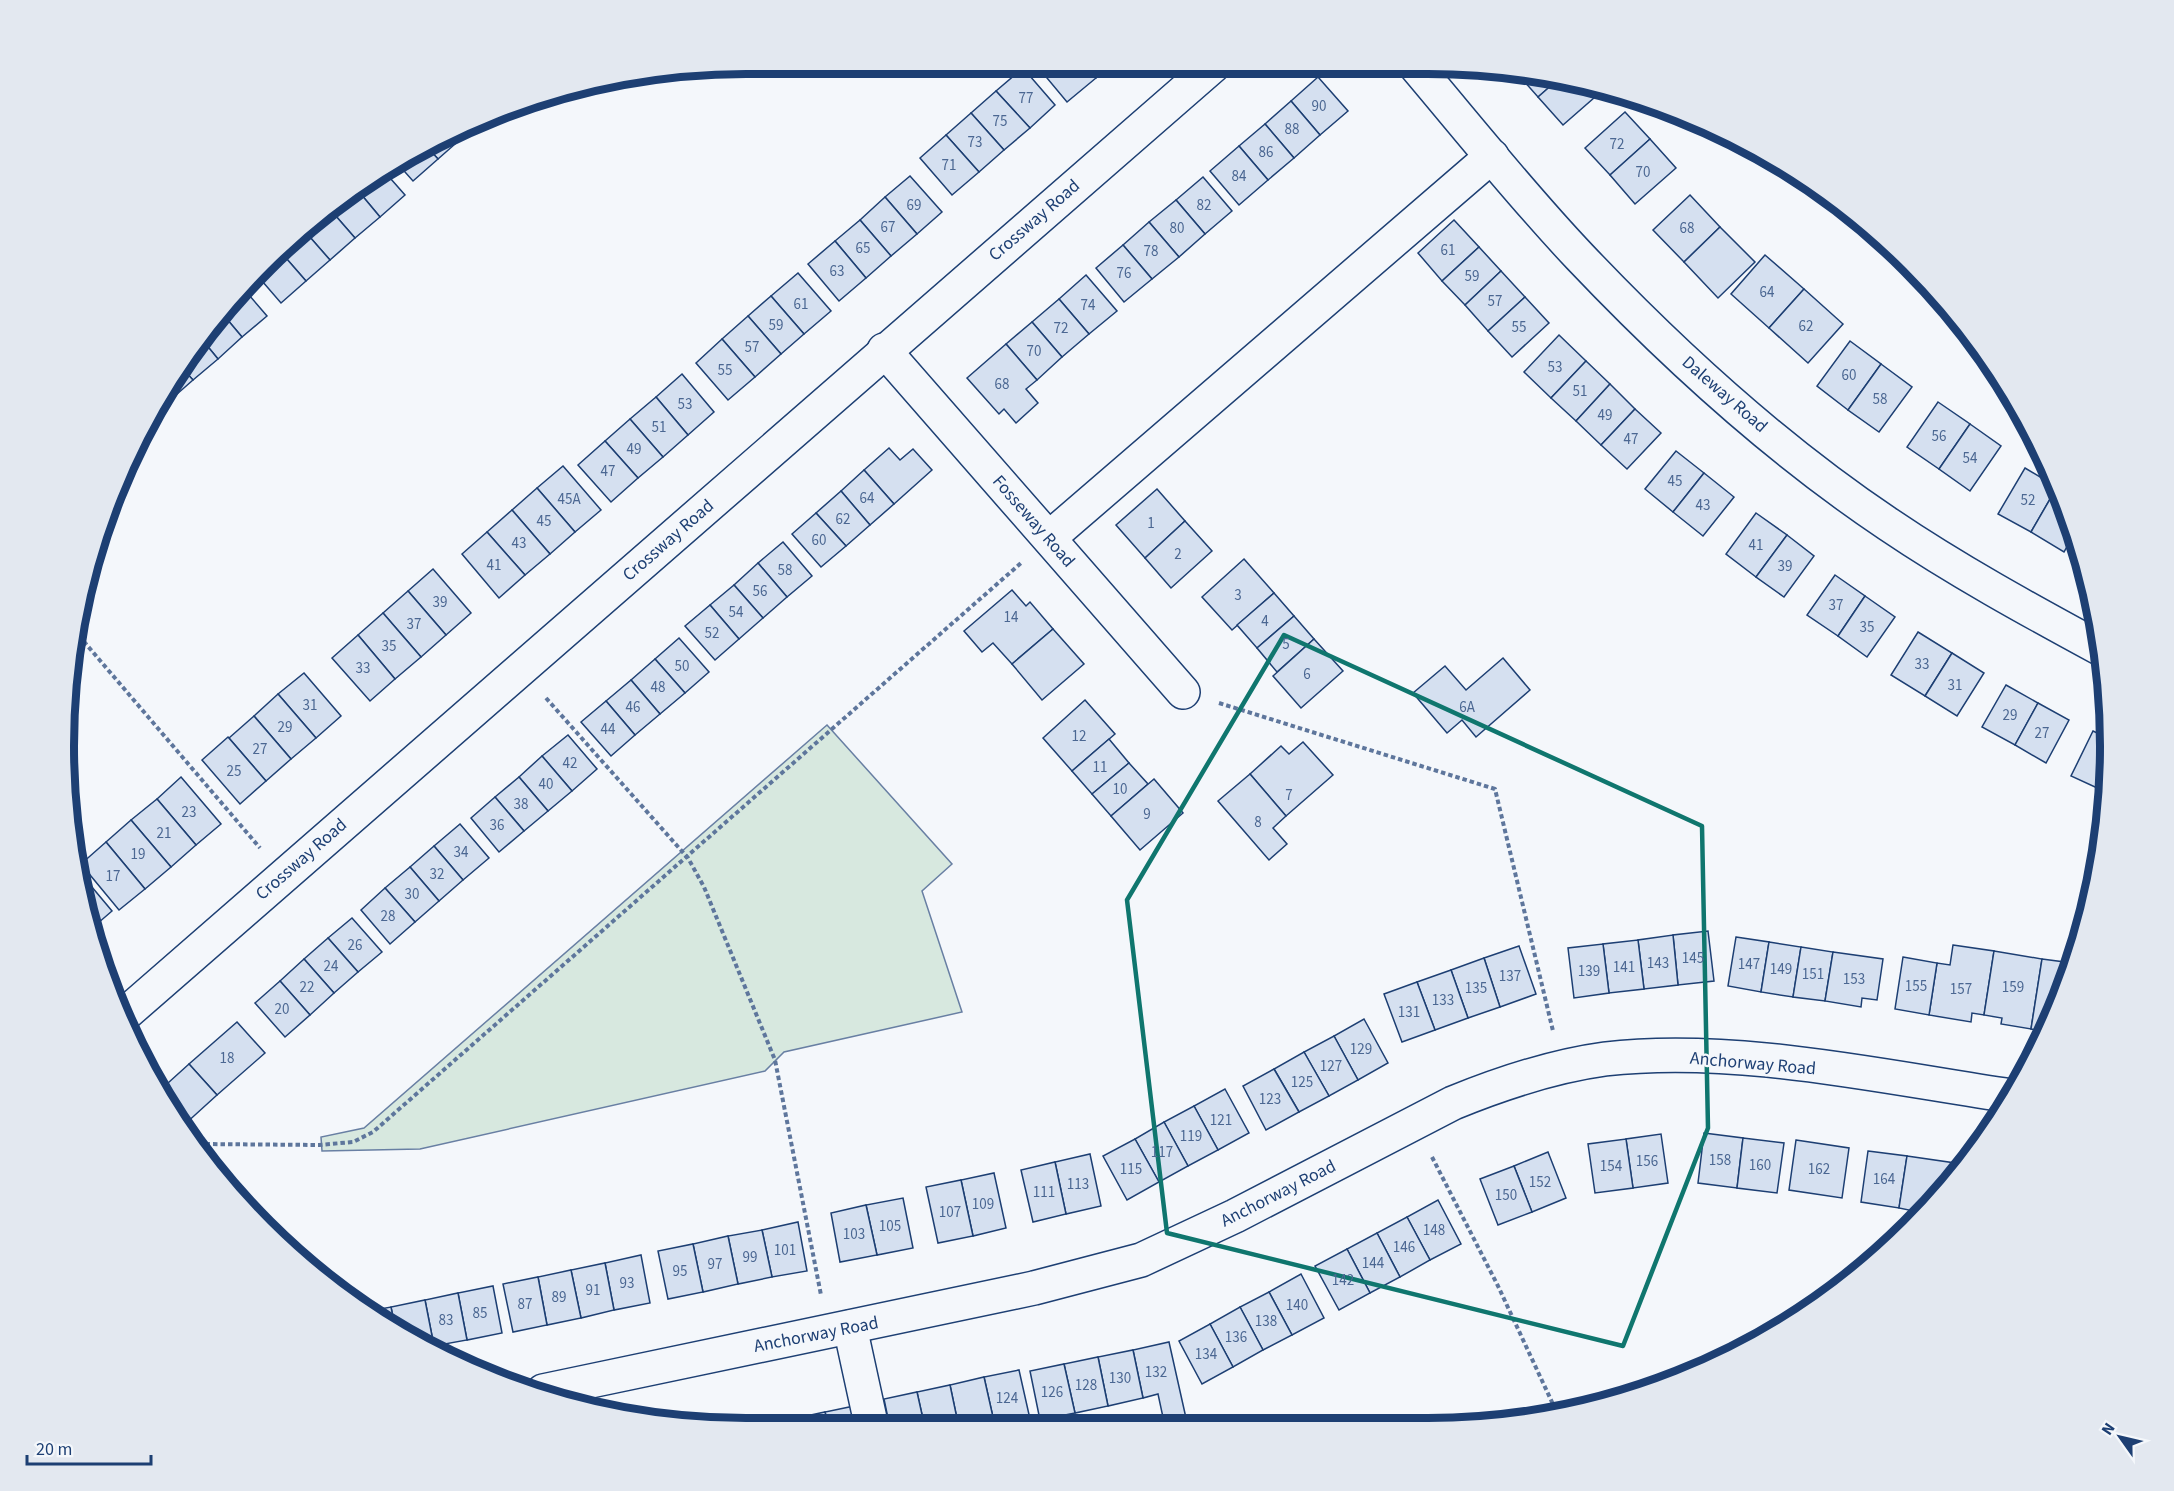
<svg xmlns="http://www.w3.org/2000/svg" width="2174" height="1491" font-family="'Source Sans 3',sans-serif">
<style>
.green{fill:#d7e8df;stroke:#687fa3;stroke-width:1.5}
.building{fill:#d5e0f0;stroke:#1d3f73;stroke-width:1.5}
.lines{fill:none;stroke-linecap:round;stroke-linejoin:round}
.minor-casing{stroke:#1d3f73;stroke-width:36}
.path{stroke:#5e769c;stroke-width:4;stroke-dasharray:4.5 3;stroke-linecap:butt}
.minor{stroke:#f4f7fb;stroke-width:33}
.marked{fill:none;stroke:#0f766e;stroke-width:4.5;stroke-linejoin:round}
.labels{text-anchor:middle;stroke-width:4.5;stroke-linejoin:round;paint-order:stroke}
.number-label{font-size:15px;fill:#4b6792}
.street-label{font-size:18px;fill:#1d3f73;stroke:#f4f7fb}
.rim{fill:none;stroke:#1d3f73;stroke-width:8}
</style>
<rect width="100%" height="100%" fill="#f4f7fb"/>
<polygon class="green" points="827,725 952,864 922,891 962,1012 784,1052 765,1071 420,1149 322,1151 321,1137 364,1128"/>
<g class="building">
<polygon points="1111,65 1096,78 1087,66"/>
<polygon points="1037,66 1087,66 1096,78 1067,102"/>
<polygon points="1023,68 1055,105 1030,128 996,91"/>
<polygon points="1516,72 1561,76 1562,76 1538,97"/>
<polygon points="1562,76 1603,90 1563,125 1538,97"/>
<polygon points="1318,77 1348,111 1320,135 1291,101"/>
<polygon points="996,91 1030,128 1004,150 971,113"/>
<polygon points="1291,101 1320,135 1294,158 1265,124"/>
<polygon points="1625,112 1650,139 1610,175 1585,148"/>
<polygon points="971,113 1004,150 979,172 946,135"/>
<polygon points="479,123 463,137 459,132"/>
<polygon points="1265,124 1294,158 1268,180 1239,146"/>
<polygon points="459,132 463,137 438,159 428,148"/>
<polygon points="946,135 979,172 952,195 920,158"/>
<polygon points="1650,139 1676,168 1635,204 1610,175"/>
<polygon points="1239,146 1268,180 1239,205 1210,171"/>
<polygon points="428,148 438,159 413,181 397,163"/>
<polygon points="383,170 405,195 380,217 355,187"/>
<polygon points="910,176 942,212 917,234 885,197"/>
<polygon points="1203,177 1232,211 1205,234 1176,200"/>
<polygon points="355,187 380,217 355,238 328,207"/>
<polygon points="1690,195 1720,227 1684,262 1653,230"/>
<polygon points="885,197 917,234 891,256 860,220"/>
<polygon points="1176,200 1205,234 1179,257 1149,222"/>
<polygon points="328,207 355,238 330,260 302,228"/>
<polygon points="860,220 891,256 866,278 835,241"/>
<polygon points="1454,220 1479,247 1442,281 1418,253"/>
<polygon points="1149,222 1179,257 1152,279 1123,245"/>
<polygon points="1720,227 1755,262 1718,298 1684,262"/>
<polygon points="302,228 330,260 306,281 279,250"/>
<polygon points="835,241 866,278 839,301 808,264"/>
<polygon points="1123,245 1152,279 1124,302 1096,268"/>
<polygon points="1479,247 1501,271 1465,305 1442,281"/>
<polygon points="279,250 306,281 281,303 256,274"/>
<polygon points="1765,255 1804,289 1769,328 1731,294"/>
<polygon points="1501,271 1525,297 1488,331 1465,305"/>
<polygon points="798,273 831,311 804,334 771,296"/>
<polygon points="1086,275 1117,311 1089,334 1059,299"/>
<polygon points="243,288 267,316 242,337 221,312"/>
<polygon points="1804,289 1843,324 1808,363 1769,328"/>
<polygon points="771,296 804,334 781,354 748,316"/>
<polygon points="1525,297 1549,323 1512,357 1488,331"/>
<polygon points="1059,299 1089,334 1062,357 1032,322"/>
<polygon points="221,312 242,337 218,359 200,337"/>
<polygon points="748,316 781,354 755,377 722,339"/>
<polygon points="1032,322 1062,357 1037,380 1006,344"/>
<polygon points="1559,335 1586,361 1551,398 1524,372"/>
<polygon points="200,337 218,359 193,380 182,368"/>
<polygon points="722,339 755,377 728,400 696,363"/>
<polygon points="1850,341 1881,364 1848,410 1817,386"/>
<polygon points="1006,344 1037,380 1026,389 1038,403 1016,423 1004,409 999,414 967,378"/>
<polygon points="1586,361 1610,384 1576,421 1551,398"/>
<polygon points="1881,364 1912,387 1879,432 1848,410"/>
<polygon points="182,368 193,380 168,402 165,398"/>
<polygon points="682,374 714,412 688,435 656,397"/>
<polygon points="1610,384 1635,409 1601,445 1576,421"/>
<polygon points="656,397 688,435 663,457 630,419"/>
<polygon points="1938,402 1970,424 1939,469 1907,447"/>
<polygon points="1635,409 1661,433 1627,469 1601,445"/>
<polygon points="630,419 663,457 638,478 605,441"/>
<polygon points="1970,424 2001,446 1970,491 1939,469"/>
<polygon points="605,441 638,478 611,502 578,465"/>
<polygon points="889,448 900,460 913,449 932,470 894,504 864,470"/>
<polygon points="1676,451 1704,473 1673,512 1645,489"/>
<polygon points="563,466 601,510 575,532 537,488"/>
<polygon points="2025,468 2057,487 2031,532 1998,514"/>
<polygon points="864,470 894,504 870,525 841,491"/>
<polygon points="1704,473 1734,497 1703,536 1673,512"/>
<polygon points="2057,487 2060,488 2074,535 2064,552 2031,532"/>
<polygon points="537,488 575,532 550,554 512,510"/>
<polygon points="1157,489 1185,521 1145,558 1116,525"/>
<polygon points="841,491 870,525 846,546 816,513"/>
<polygon points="512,510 550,554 525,575 487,532"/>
<polygon points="816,513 846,546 821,567 792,534"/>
<polygon points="1756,513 1787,535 1756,577 1726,554"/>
<polygon points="1185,521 1212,551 1171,588 1145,558"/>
<polygon points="487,532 525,575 499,598 462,554"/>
<polygon points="1787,535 1814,556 1784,597 1756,577"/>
<polygon points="783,542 812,576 787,597 758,563"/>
<polygon points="1244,559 1274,593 1232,630 1202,597"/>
<polygon points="758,563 787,597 763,618 734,585"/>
<polygon points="433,569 471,613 446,635 408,591"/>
<polygon points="1835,575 1865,596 1838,636 1807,615"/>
<polygon points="734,585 763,618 739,639 710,605"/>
<polygon points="1012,590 1026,606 1030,602 1053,629 1012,664 993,643 982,652 964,631"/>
<polygon points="408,591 446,635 421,657 383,613"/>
<polygon points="1274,593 1294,616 1257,648 1237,625"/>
<polygon points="1865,596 1895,617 1867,657 1838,636"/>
<polygon points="710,605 739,639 715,660 685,626"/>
<polygon points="383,613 421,657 395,679 358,635"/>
<polygon points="1294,616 1314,639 1277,672 1257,648"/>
<polygon points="1053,629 1084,664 1042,700 1012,664"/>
<polygon points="1918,632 1952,653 1925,696 1891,675"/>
<polygon points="358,635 395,679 370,701 332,658"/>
<polygon points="679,638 709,672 685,693 655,659"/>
<polygon points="1314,639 1343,671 1301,708 1273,676"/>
<polygon points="1952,653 1984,673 1957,716 1925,696"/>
<polygon points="1503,658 1530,690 1476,737 1462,720 1447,733 1413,693 1445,666 1466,690"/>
<polygon points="655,659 685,693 660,714 631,680"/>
<polygon points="304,673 341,716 316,738 278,694"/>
<polygon points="631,680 660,714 635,735 606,701"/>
<polygon points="2006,685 2038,703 2015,745 1982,727"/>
<polygon points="278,694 316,738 291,759 254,716"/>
<polygon points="1085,700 1115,734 1072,771 1043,738"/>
<polygon points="606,701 635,735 611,756 581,722"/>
<polygon points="2038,703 2069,720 2046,763 2015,745"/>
<polygon points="254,716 291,759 266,781 229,738"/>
<polygon points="2093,731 2110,739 2106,792 2071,776"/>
<polygon points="568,735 597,769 572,791 542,756"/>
<polygon points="228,737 266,781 240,804 202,760"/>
<polygon points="1109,739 1129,763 1092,794 1072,771"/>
<polygon points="1303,742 1333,775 1286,816 1250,774 1281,746 1289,754"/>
<polygon points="542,756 572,791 548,811 519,777"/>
<polygon points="1129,763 1148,784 1111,816 1092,794"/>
<polygon points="1250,774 1286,816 1273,828 1287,844 1269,860 1218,801"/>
<polygon points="181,777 221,824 196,845 157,799"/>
<polygon points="519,777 548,811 524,831 495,797"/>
<polygon points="1154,779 1183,813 1140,850 1111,816"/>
<polygon points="495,797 524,831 499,852 471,818"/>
<polygon points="157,799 196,845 171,867 131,820"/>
<polygon points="131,820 171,867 145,889 106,842"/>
<polygon points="460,824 489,858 463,880 434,846"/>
<polygon points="106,842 145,889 119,910 81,864"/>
<polygon points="434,846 463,880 439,901 410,867"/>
<polygon points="410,867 439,901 415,922 385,888"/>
<polygon points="81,874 112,911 90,930 76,879"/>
<polygon points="385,888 415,922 390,944 361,910"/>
<polygon points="352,918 382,952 358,972 328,938"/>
<polygon points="1708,931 1714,981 1678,985 1673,935"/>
<polygon points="1673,935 1678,985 1644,989 1638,940"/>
<polygon points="1736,937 1769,942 1761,992 1728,986"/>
<polygon points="328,938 358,972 334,993 304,959"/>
<polygon points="1638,940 1644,989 1609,993 1603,944"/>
<polygon points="1769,942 1801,947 1793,997 1761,992"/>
<polygon points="1603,944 1609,993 1574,998 1568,948"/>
<polygon points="1953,945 1994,951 1984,1015 1972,1013 1971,1022 1929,1015 1937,963 1950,965"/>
<polygon points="1519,946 1536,994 1500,1007 1484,958"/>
<polygon points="1801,947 1833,952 1825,1001 1793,997"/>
<polygon points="1994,951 2042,959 2031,1029 2001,1024 2002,1018 1984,1015"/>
<polygon points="1833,952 1883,959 1877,1000 1862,998 1861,1007 1825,1001"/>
<polygon points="1903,957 1937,963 1929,1015 1895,1009"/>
<polygon points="1484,958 1500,1007 1468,1018 1451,970"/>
<polygon points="304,959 334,993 310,1015 280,981"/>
<polygon points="2042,959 2072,963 2059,1006 2046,1031 2031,1029"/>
<polygon points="1451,970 1468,1018 1435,1030 1417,982"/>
<polygon points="280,981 310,1015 285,1037 255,1003"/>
<polygon points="1417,982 1435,1030 1402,1042 1384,994"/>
<polygon points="1364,1019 1388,1063 1358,1080 1334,1036"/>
<polygon points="237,1022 265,1053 217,1095 189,1064"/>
<polygon points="1334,1036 1358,1080 1329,1096 1304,1052"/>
<polygon points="1304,1052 1329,1096 1299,1112 1274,1069"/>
<polygon points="189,1064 217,1095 184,1125 158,1092"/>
<polygon points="1274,1069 1299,1112 1266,1130 1243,1086"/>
<polygon points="1225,1089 1249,1133 1218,1150 1194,1106"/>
<polygon points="1194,1106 1218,1150 1188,1166 1164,1122"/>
<polygon points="1164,1122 1188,1166 1159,1182 1135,1139"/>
<polygon points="1704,1133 1743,1138 1737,1188 1698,1183"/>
<polygon points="1661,1134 1668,1183 1633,1188 1626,1139"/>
<polygon points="1743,1138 1784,1143 1777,1193 1737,1188"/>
<polygon points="1135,1139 1159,1182 1127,1200 1103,1156"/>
<polygon points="1626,1139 1633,1188 1595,1193 1588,1144"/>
<polygon points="1796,1140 1849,1148 1842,1198 1789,1190"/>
<polygon points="1868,1151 1907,1156 1899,1208 1861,1202"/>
<polygon points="1548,1152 1566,1198 1532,1212 1514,1166"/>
<polygon points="1090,1154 1101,1206 1066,1214 1055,1162"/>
<polygon points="1907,1156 1955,1163 1953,1177 1910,1229 1906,1229 1909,1210 1899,1208"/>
<polygon points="1055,1162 1066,1214 1033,1222 1021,1170"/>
<polygon points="1514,1166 1532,1212 1498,1225 1480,1179"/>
<polygon points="994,1173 1006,1228 973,1236 961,1180"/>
<polygon points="961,1180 973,1236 938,1243 926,1187"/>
<polygon points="903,1198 913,1248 877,1255 866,1205"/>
<polygon points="1438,1200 1461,1244 1430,1260 1407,1217"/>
<polygon points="866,1205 877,1255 840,1262 831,1213"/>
<polygon points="1407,1217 1430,1260 1400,1277 1377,1233"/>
<polygon points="798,1222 807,1271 772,1277 762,1230"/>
<polygon points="762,1230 772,1277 738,1284 728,1236"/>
<polygon points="1377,1233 1400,1277 1370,1293 1347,1249"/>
<polygon points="728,1236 738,1284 703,1292 693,1244"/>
<polygon points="693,1244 703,1292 668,1299 658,1251"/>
<polygon points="1347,1249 1370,1293 1339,1310 1315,1266"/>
<polygon points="641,1255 650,1303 614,1310 605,1263"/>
<polygon points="605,1263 614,1310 581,1318 571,1270"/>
<polygon points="571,1270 581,1318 547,1325 538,1277"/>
<polygon points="1301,1274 1324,1318 1292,1335 1269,1292"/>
<polygon points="538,1277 547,1325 513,1332 503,1284"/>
<polygon points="493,1286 502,1333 467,1340 458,1293"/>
<polygon points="1269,1292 1292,1335 1263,1350 1240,1307"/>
<polygon points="458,1293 467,1340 434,1346 425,1300"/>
<polygon points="425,1300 434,1346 428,1348 395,1327 391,1307"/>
<polygon points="391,1307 395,1327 369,1311"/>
<polygon points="1240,1307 1263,1350 1233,1367 1210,1324"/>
<polygon points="1210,1324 1233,1367 1202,1384 1179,1341"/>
<polygon points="1169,1342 1186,1418 1164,1422 1158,1394 1143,1398 1133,1350"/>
<polygon points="1133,1350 1143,1398 1108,1406 1098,1357"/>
<polygon points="1098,1357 1108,1406 1075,1413 1064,1364"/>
<polygon points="1064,1364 1075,1413 1040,1420 1030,1371"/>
<polygon points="1019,1370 1030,1419 995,1426 984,1377"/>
<polygon points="984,1377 995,1426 959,1428 950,1385"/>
<polygon points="950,1385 959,1428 925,1428 917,1392"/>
<polygon points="917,1392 925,1428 890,1428 884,1399"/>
<polygon points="859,1405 864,1428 829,1428 825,1412"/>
<polygon points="825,1412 829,1428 794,1428 792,1419"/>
<polygon points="792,1419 794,1428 759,1428 758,1425"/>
</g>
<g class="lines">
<g class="minor-casing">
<g id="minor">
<path d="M1413,63C1468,128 1522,196 1580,257C1673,355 1776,449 1888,524C1956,570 2029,610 2101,649"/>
<polyline points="884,350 1183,692"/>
<polyline points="1049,538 1492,156"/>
<polyline points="123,1016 1214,65"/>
<polyline points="850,1327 872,1428"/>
<path d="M543,1391L1034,1288L1141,1260L1235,1216L1453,1103C1502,1083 1553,1066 1605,1059C1736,1044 1882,1077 2011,1096"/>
</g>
</g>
<g class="path">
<polyline points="74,630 260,848"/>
<polyline points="546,698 688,858 704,887 775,1060 821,1295"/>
<polyline points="1219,703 1495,789 1553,1031"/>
<polyline points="198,1144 319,1145 353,1142 373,1132 1021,563"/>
<polyline points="1432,1157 1498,1286 1558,1415"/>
</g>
<use href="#minor" class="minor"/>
</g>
<path class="marked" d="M1284,635L1702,826L1708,1128L1623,1346L1167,1233L1127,900Z"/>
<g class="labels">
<g class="number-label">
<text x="1026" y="103">77</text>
<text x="1319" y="111">90</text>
<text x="1000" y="126">75</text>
<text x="1292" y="134">88</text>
<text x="975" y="147">73</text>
<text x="1617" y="149">72</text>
<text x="1266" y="157">86</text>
<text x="949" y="170">71</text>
<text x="1643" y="177">70</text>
<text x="1239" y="181">84</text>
<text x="914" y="210">69</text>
<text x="1204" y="210">82</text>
<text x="888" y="232">67</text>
<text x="1177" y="233">80</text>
<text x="1687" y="233">68</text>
<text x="863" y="253">65</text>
<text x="1448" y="255">61</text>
<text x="1151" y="256">78</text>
<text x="837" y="276">63</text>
<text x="1124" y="278">76</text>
<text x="1472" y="281">59</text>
<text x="1767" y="297">64</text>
<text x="1495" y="306">57</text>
<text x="801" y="309">61</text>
<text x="1088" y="310">74</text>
<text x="776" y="330">59</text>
<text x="1806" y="331">62</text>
<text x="1519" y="332">55</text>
<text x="1061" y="333">72</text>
<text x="752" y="352">57</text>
<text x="1034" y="356">70</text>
<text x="1555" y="372">53</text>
<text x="725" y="375">55</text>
<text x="1849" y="380">60</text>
<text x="1002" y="389">68</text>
<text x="1580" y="396">51</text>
<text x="1880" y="404">58</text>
<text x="685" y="409">53</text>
<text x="1605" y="420">49</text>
<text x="659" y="432">51</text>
<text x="1939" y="441">56</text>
<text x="1631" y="444">47</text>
<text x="634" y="454">49</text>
<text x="1970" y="463">54</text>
<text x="608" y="476">47</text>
<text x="1675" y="486">45</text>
<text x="867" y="503">64</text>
<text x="569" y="504">45A</text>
<text x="2028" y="505">52</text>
<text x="1703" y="510">43</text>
<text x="843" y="524">62</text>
<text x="544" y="526">45</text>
<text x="1151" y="528">1</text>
<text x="819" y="545">60</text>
<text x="519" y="548">43</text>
<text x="1756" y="550">41</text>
<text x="1178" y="559">2</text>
<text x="494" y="570">41</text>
<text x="1785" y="571">39</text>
<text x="785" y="575">58</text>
<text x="760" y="596">56</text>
<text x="1238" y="600">3</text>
<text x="440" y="607">39</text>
<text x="1836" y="610">37</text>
<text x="736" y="617">54</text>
<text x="1011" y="622">14</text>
<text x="1265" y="626">4</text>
<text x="414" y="629">37</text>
<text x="1867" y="632">35</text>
<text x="712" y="638">52</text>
<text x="1286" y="649">5</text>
<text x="389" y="651">35</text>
<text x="1922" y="669">33</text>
<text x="682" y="671">50</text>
<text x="363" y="673">33</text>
<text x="1307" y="679">6</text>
<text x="1955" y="690">31</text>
<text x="658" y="692">48</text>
<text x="310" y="710">31</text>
<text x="633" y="712">46</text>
<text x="1467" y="712">6A</text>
<text x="2010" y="720">29</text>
<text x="285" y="732">29</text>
<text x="608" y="734">44</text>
<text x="2042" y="738">27</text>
<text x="1079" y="741">12</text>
<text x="260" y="754">27</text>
<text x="570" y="768">42</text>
<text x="1100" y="772">11</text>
<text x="234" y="776">25</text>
<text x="546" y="789">40</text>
<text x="1120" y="794">10</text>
<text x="1289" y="800">7</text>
<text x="521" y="809">38</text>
<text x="189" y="817">23</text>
<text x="1147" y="819">9</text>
<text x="1258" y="827">8</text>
<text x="497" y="830">36</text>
<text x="164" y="838">21</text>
<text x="461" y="857">34</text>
<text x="138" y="859">19</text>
<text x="437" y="879">32</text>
<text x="113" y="881">17</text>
<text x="412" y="899">30</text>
<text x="388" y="921">28</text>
<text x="355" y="950">26</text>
<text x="1693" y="963">145</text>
<text x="1658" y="968">143</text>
<text x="1749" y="969">147</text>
<text x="331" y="971">24</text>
<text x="1624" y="972">141</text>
<text x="1781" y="974">149</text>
<text x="1589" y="976">139</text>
<text x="1813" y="979">151</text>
<text x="1510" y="981">137</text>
<text x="1854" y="984">153</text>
<text x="1916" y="991">155</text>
<text x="307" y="992">22</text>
<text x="2013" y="992">159</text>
<text x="1476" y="993">135</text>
<text x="1961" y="994">157</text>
<text x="1443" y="1005">133</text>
<text x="282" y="1014">20</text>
<text x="1409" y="1017">131</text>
<text x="1361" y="1054">129</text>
<text x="227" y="1063">18</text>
<text x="1331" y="1071">127</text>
<text x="1302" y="1087">125</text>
<text x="1270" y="1104">123</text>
<text x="1221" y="1125">121</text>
<text x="1191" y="1141">119</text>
<text x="1162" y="1157">117</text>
<text x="1720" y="1165">158</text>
<text x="1647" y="1166">156</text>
<text x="1760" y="1170">160</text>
<text x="1611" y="1171">154</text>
<text x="1131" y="1174">115</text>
<text x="1819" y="1174">162</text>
<text x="1884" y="1184">164</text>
<text x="1540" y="1187">152</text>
<text x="1078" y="1189">113</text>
<text x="1044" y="1197">111</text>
<text x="1506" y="1200">150</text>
<text x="983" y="1209">109</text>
<text x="950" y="1217">107</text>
<text x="890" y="1231">105</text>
<text x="1434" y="1235">148</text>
<text x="854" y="1239">103</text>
<text x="1404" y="1252">146</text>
<text x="785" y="1255">101</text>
<text x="750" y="1262">99</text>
<text x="1373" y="1268">144</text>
<text x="715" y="1269">97</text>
<text x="680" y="1276">95</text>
<text x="1343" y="1285">142</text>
<text x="627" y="1288">93</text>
<text x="593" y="1295">91</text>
<text x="559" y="1302">89</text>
<text x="525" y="1309">87</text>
<text x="1297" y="1310">140</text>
<text x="480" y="1318">85</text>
<text x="446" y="1325">83</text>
<text x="1266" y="1326">138</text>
<text x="1236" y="1342">136</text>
<text x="1206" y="1359">134</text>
<text x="1156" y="1377">132</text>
<text x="1120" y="1383">130</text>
<text x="1086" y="1390">128</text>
<text x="1052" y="1397">126</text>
<text x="1007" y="1403">124</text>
</g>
<g class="street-label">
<text transform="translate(1034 220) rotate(-41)" y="6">Crossway Road</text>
<text transform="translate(1725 394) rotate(41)" y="6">Daleway Road</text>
<text transform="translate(1034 521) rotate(49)" y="6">Fosseway Road</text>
<text transform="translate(668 540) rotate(-41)" y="6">Crossway Road</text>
<text transform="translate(301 859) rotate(-41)" y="6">Crossway Road</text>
<text transform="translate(1753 1063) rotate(5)" y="6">Anchorway Road</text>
<text transform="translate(1278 1193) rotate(-27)" y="6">Anchorway Road</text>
<text transform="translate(816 1334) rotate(-11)" y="6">Anchorway Road</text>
</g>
</g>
<path d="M0 0H2174V1491H0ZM746 74H1428A672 672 0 0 1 2100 746V746A672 672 0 0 1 1428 1418H746A672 672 0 0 1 74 746V746A672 672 0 0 1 746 74Z" fill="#e3e8f0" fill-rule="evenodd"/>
<path class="rim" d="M746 74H1428A672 672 0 0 1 2100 746V746A672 672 0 0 1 1428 1418H746A672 672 0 0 1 74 746V746A672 672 0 0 1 746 74Z"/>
<g transform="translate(2120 1437) rotate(304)" stroke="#f4f7fb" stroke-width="4.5" paint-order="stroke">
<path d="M0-4.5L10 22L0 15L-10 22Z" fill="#1d3f73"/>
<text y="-9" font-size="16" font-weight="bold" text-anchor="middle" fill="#1d3f73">N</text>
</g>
<path d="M27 1455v9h124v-9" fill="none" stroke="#1d3f73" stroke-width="3"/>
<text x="36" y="1455" font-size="18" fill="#1d3f73" stroke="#f4f7fb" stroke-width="4.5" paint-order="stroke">20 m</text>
</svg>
